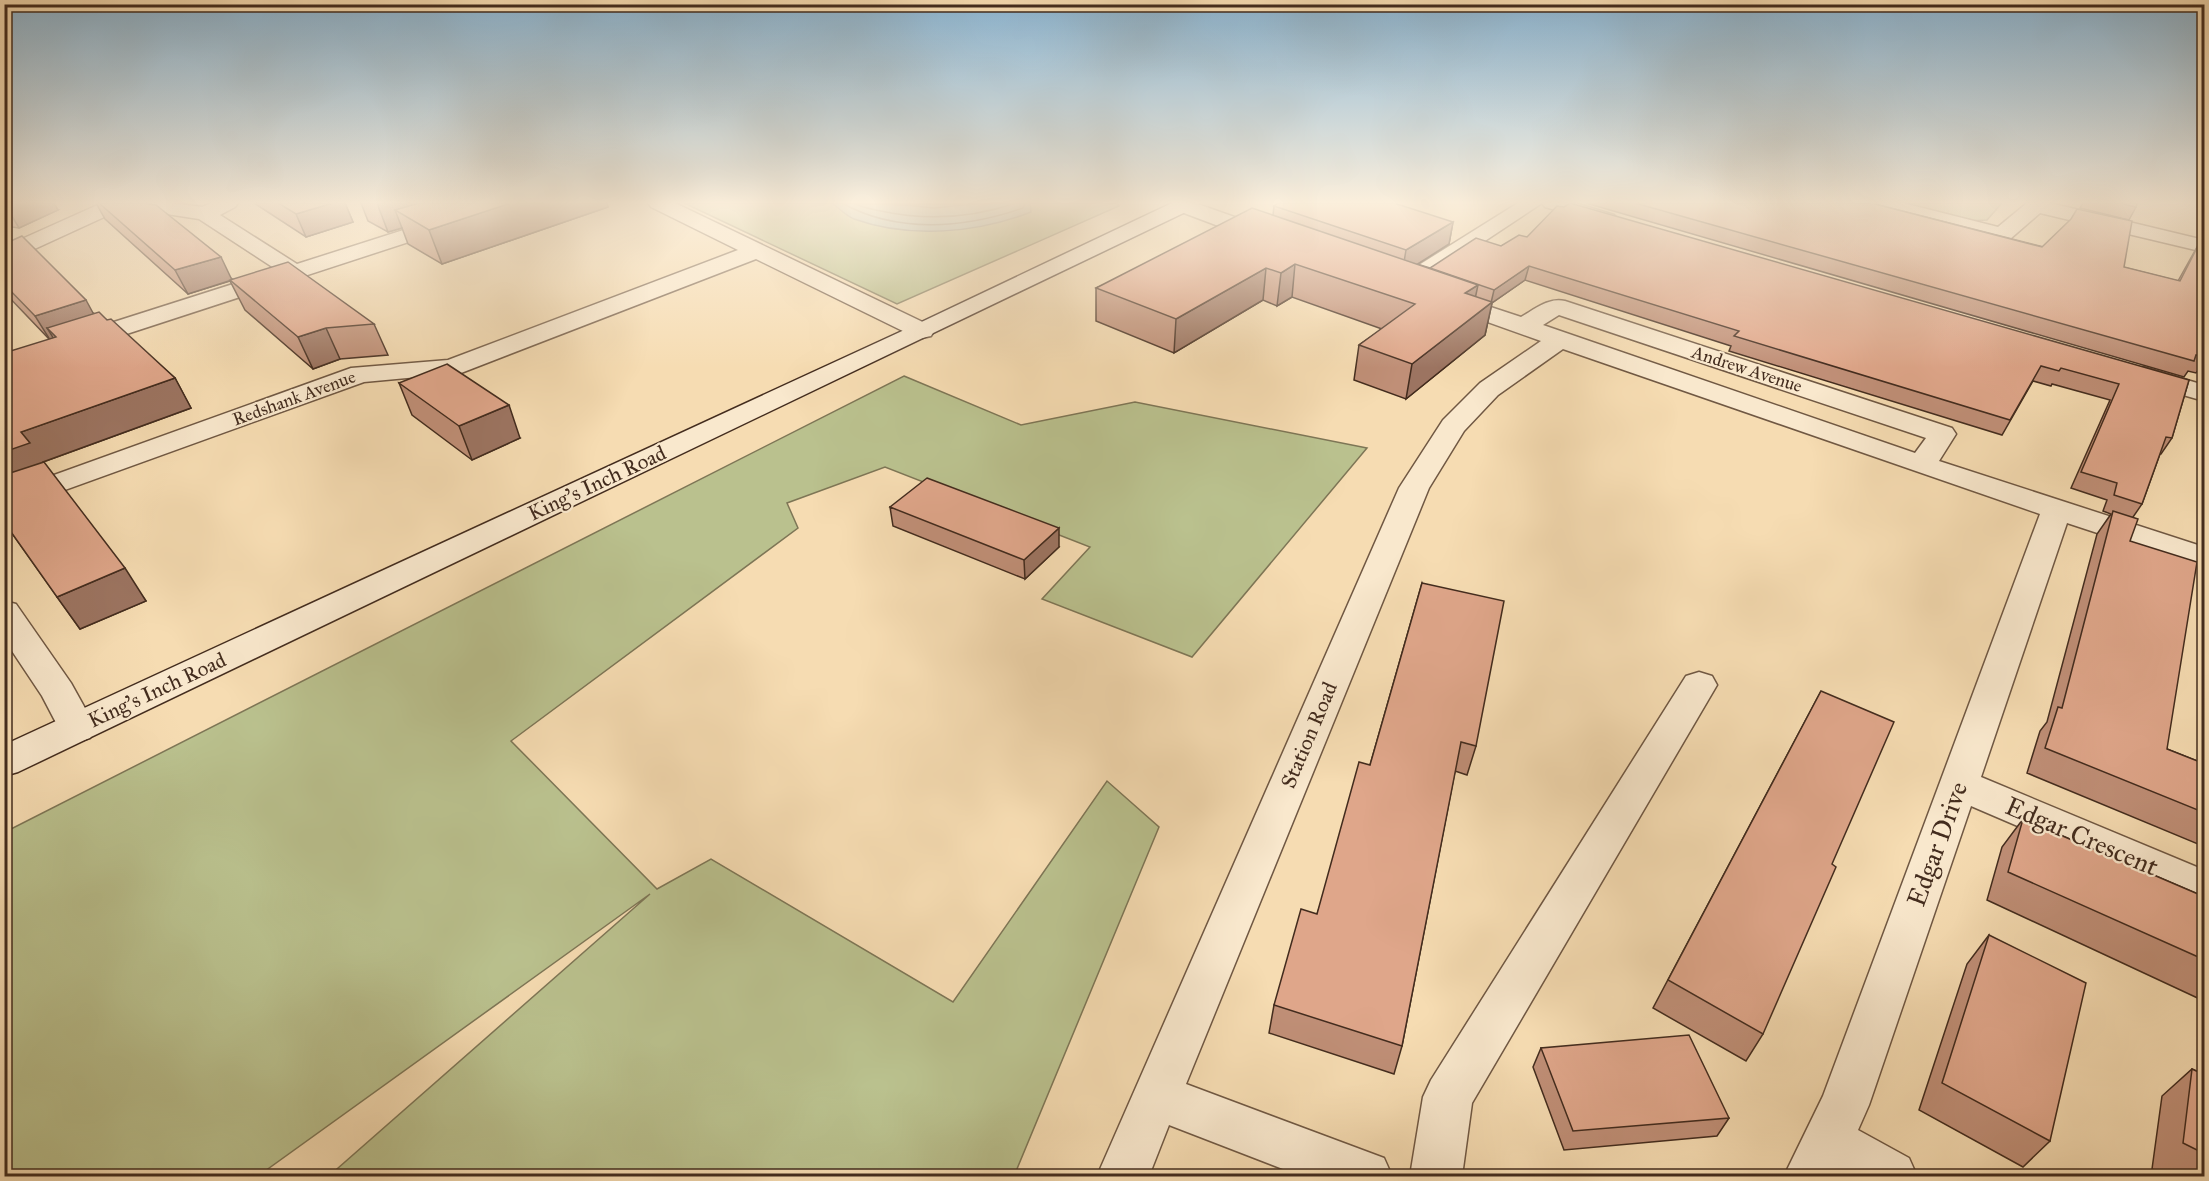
<svg xmlns="http://www.w3.org/2000/svg" width="2209" height="1181" font-family="'IM FELL Great Primer',serif">
<style>
.green{fill:#bac18e;stroke:#7e7656;stroke-width:1.5}
.water{fill:#a0b9b6;stroke:#7b8179;stroke-width:1.5}
.lines{fill:none;stroke-linecap:round;stroke-linejoin:round}
.shore{stroke:#72726a;stroke-width:1.5}
.street-casing{stroke:#705843;stroke-width:3}
.secondary-casing{stroke:#432c1e;stroke-width:3}
.street{fill:#f9e8cd;fill-rule:evenodd}
.secondary{fill:#f9e8cd;fill-rule:evenodd}
.wall{fill:#c08f77;stroke:#432c1e;stroke-width:1.5}
.shaded-wall{fill:#9c7461;stroke:#432c1e;stroke-width:1.5}
.building{fill:#dfa68a;stroke:#432c1e;stroke-width:1.5}
.labels{text-anchor:middle;stroke-width:4.5;stroke-linejoin:round;paint-order:stroke}
.far-street-label{font-size:18px;fill:#432c1e;stroke:#f9e8cd}
.street-label{font-size:21px;fill:#432c1e;stroke:#f9e8cd}
.near-street-label{font-size:26px;fill:#432c1e;stroke:#f9e8cd}
</style>
<rect width="100%" height="100%" fill="#f6dcb2"/>
<filter id="stains"><feTurbulence type="fractalNoise" baseFrequency=".00333" numOctaves="4"/><feColorMatrix values="0 0 0 0 .2 0 0 0 0 .09 0 0 0 0 .02 0 0 0 .5 -.17"/></filter>
<radialGradient id="worn" r=".72"><stop offset=".6" stop-color="#630" stop-opacity="0"/><stop offset="1" stop-color="#630" stop-opacity=".3"/></radialGradient>
<g class="green">
<polygon points="684,203 1117,203 1119,206 897,304"/>
<polygon points="1896,203 2002,203 1987,220 1966,221"/>
<polygon points="904,376 1021,425 1135,402 1367,448 1192,657 1042,599 1090,547 885,467 787,503 798,528 511,741 657,889 711,859 953,1002 1107,781 1159,827 1014,1176 329,1176 650,894 258,1176 5,1176 5,832"/>
</g>
<path class="water" d="M832,203L901,205L1030,203L1031,212C977,233 910,239 854,219C846,216 839,208 832,203Z"/>
<g class="lines">
<g class="shore">
<path d="M842,203C897,234 965,228 1023,208L1025,203"/>
<path d="M854,203C863,208 871,209 881,211C927,221 972,218 1016,203"/>
<polyline points="885,203 934,208 982,203"/>
</g>
<g class="street-casing">
<g id="street">
<polygon points="102,203 129,203 126,207 4,263 4,247"/>
<polygon points="140,203 172,203 202,207 211,203 238,203 235,207 220,215 297,264 488,203 519,203 516,207 4,374 4,357 277,270 199,219 141,210 138,206"/>
<polygon points="648,203 675,203 931,326 934,331 931,336 922,338 913,336 756,259 461,373 364,382 4,512 4,493 351,368 448,360 738,250 651,207"/>
<polygon points="1175,203 1195,203 1277,232 1280,237 1277,242 1269,244 1261,242 1176,210 1173,206"/>
<polygon points="1518,203 1575,203 1614,215 1618,219 1614,223 1607,225 1545,207 1542,203 1411,290 1403,292 1395,290 1391,285 1395,280"/>
<polygon points="1867,203 1903,203 1998,227 2027,203 2050,203 2204,240 2204,252 2040,213 2010,239 2002,240 1870,207"/>
<path d="M1448,293L1521,317C1535,309 1549,297 1565,301L1952,428L1956,434L1939,461L2204,547V568L2067,523L1981,777L2204,870V906L1971,806L1869,1105L1858,1130L1909,1158L1917,1176H1842L1838,1174L1836,1176H1784L1823,1096L2040,514L1563,349L1498,395L1464,431L1429,488L1186,1084L1384,1158L1392,1176H1301L1169,1125L1149,1176H1097L1399,488L1443,420L1480,383L1541,341L1440,305L1436,300L1440,295ZM1559,315L1926,438L1915,453L1543,325Z"/>
<polygon points="2143,367 2204,385 2204,401 2134,381 2130,375 2134,369"/>
<polygon points="4,601 16,604 71,683 96,728 90,738 77,742 64,738 42,696 4,639"/>
<polygon points="1699,672 1712,676 1717,685 1472,1103 1462,1176 1410,1176 1423,1097 1431,1080 1686,676"/>
</g>
</g>
<g class="secondary-casing">
<polygon id="secondary" points="1172,203 1199,203 1196,207 18,772 4,776 4,745 913,326"/>
</g>
<use href="#street" class="street"/>
<use href="#secondary" class="secondary"/>
</g>
<g class="wall">
<polygon points="4,203 58,210 19,228 5,226 9,233 4,232"/>
<polygon points="96,203 143,203 232,279 374,324 388,355 340,359 313,369 245,310 230,281 188,294 105,219"/>
<polygon points="254,203 345,203 353,222 306,237"/>
<polygon points="361,203 607,203 608,207 442,264 408,244 402,228 388,232 368,221"/>
<polygon points="1586,203 1871,203 2178,281 2202,238 2201,237 2205,230 2205,361 2196,373 2188,371 2184,377"/>
<polygon points="2083,203 2137,203 2136,207 2129,220 2080,208"/>
<polygon points="1274,206 1453,222 1449,244 1417,264 1430,268 1501,246 1527,237 2189,380 2172,438 2161,454 2160,454 2142,504 2133,517 2130,541 2167,749 2205,764 2205,847 2027,773 2040,731 2047,722 2097,534 2111,514 2103,511 2107,500 2071,488 2110,400 2052,384 2051,386 2033,381 2002,435 1729,351 1731,346 1525,280 1492,303 1485,335 1406,399 1354,380 1359,345 1382,329 1292,297 1277,306 1263,300 1174,353 1096,321 1096,288 1273,215"/>
<polygon points="4,244 93,313 107,320 175,378 191,408 43,462 146,601 80,629 4,522 49,339 4,292"/>
<polygon points="399,383 520,438 472,460 412,415"/>
<polygon points="890,507 1059,547 1025,579 893,526"/>
<polygon points="1422,583 1476,746 1467,775 1455,771 1402,1046 1394,1074 1269,1033 1274,1005 1317,914 1370,765"/>
<polygon points="1821,691 1763,1034 1746,1061 1653,1008"/>
<polygon points="2023,819 2205,897 2204,1001 1987,900 2002,847"/>
<polygon points="1989,935 2050,1141 2023,1167 1919,1110 1967,964"/>
<polygon points="1541,1048 1729,1118 1717,1136 1564,1150 1533,1067"/>
<polygon points="2192,1069 2205,1075 2205,1176 2166,1176 2152,1169 2162,1096"/>
</g>
<g class="shaded-wall">
<polygon points="12,203 54,203 58,210 19,228 6,206"/>
<polygon points="333,203 345,203 353,222 306,237 296,214"/>
<polygon points="377,203 480,203 395,210 402,228 388,232"/>
<polygon points="511,203 607,203 608,207 442,264 429,230"/>
<polygon points="1453,222 1449,244 1402,274 1406,250"/>
<polygon points="221,257 232,280 188,294 175,270"/>
<polygon points="1295,264 1292,297 1277,306 1281,273"/>
<polygon points="1529,266 1525,280 1492,303 1485,335 1406,399 1412,364 1491,303 1494,290"/>
<polygon points="1266,268 1263,300 1174,353 1176,319"/>
<polygon points="1478,285 1471,318 1465,293"/>
<polygon points="86,300 99,324 47,328 54,339 50,340 35,316"/>
<polygon points="326,328 340,359 313,369 298,337"/>
<polygon points="175,378 191,408 43,462 4,491 4,452 21,432"/>
<polygon points="509,405 520,438 472,460 459,426"/>
<polygon points="1059,528 1059,547 1025,579 1024,560"/>
<polygon points="125,568 146,601 80,629 57,597"/>
</g>
<g class="building">
<polygon points="4,203 12,203 6,206 4,206"/>
<polygon points="99,203 143,203 156,205 221,257 175,270"/>
<polygon points="278,203 333,203 296,214"/>
<polygon points="419,203 511,203 429,230 395,210"/>
<polygon points="1278,203 1394,203 1453,222 1406,250 1274,206"/>
<polygon points="1570,203 2189,380 2172,438 2166,437 2142,504 2114,495 2117,483 2081,472 2119,384 2061,368 2059,371 2041,366 2010,420 1734,336 1739,331 1529,266 1494,290 1430,268 1476,238 1501,246 1519,235 1527,237 1557,206 1564,207"/>
<polygon points="1635,203 1871,203 2042,247 2071,219 2077,209 2132,221 2124,267 2180,281 2202,238 2205,238 2205,357 2196,355 2194,361"/>
<polygon points="2119,203 2137,203 2136,207"/>
<polygon points="1252,208 1478,285 1465,293 1492,302 1412,364 1359,345 1415,304 1295,264 1281,273 1266,268 1176,319 1096,288"/>
<polygon points="22,236 86,300 35,316 4,284 4,244"/>
<polygon points="288,262 374,324 326,328 298,337 230,280"/>
<polygon points="99,312 107,320 111,319 175,378 21,432 30,443 4,452 4,353 56,337 47,328"/>
<polygon points="447,364 509,405 459,426 399,383"/>
<polygon points="44,462 125,568 57,597 4,522 4,475"/>
<polygon points="927,478 1059,528 1024,560 890,507"/>
<polygon points="2113,511 2138,519 2130,541 2197,562 2167,749 2205,764 2205,813 2045,748 2058,707 2062,708"/>
<polygon points="1422,583 1504,601 1476,746 1461,742 1402,1046 1274,1005 1301,909 1317,914 1359,762 1370,765"/>
<polygon points="1821,691 1894,722 1832,864 1836,867 1763,1034 1668,980"/>
<polygon points="2023,819 2205,897 2205,960 2008,872"/>
<polygon points="1989,935 2086,983 2050,1141 1942,1083"/>
<polygon points="1689,1035 1729,1118 1573,1131 1541,1048"/>
<polygon points="2192,1069 2205,1075 2205,1154 2183,1143"/>
</g>
<linearGradient id="sky" x2="0" y2="1"><stop stop-color="#8bb6d4"/><stop offset="0.55" stop-color="#fbefdc"/><stop offset="1" stop-color="#fbefdc" stop-opacity="0"/></linearGradient>
<rect width="2209" height="368" fill="url(#sky)"/>
<g class="labels">
<g class="far-street-label">
<text transform="translate(1747 369) rotate(18)" y="6">Andrew Avenue</text>
<text transform="translate(294 398) rotate(-20)" y="6">Redshank Avenue</text>
</g>
<g class="street-label">
<text transform="translate(597 483) rotate(-25)" y="7">King's Inch Road</text>
<text transform="translate(157 690) rotate(-25)" y="7">King's Inch Road</text>
<text transform="translate(1309 735) rotate(-67)" y="7">Station Road</text>
</g>
<g class="near-street-label">
<text transform="translate(2082 836) rotate(23)" y="9">Edgar Crescent</text>
<text transform="translate(1937 844) rotate(-70)" y="9">Edgar Drive</text>
</g>
</g>
<rect width="2209" height="1181" fill="none" stroke="#f6dcb2" stroke-width="24"/>
<rect x="6" y="6" width="2197" height="1169" fill="none" stroke="#432c1e" stroke-width="3"/>
<rect x="12" y="12" width="2185" height="1157" fill="none" stroke="#432c1e" stroke-width="1.5"/>
<rect width="100%" height="100%" filter="url(#stains)"/>
<rect width="100%" height="100%" fill="url(#worn)"/>
</svg>
